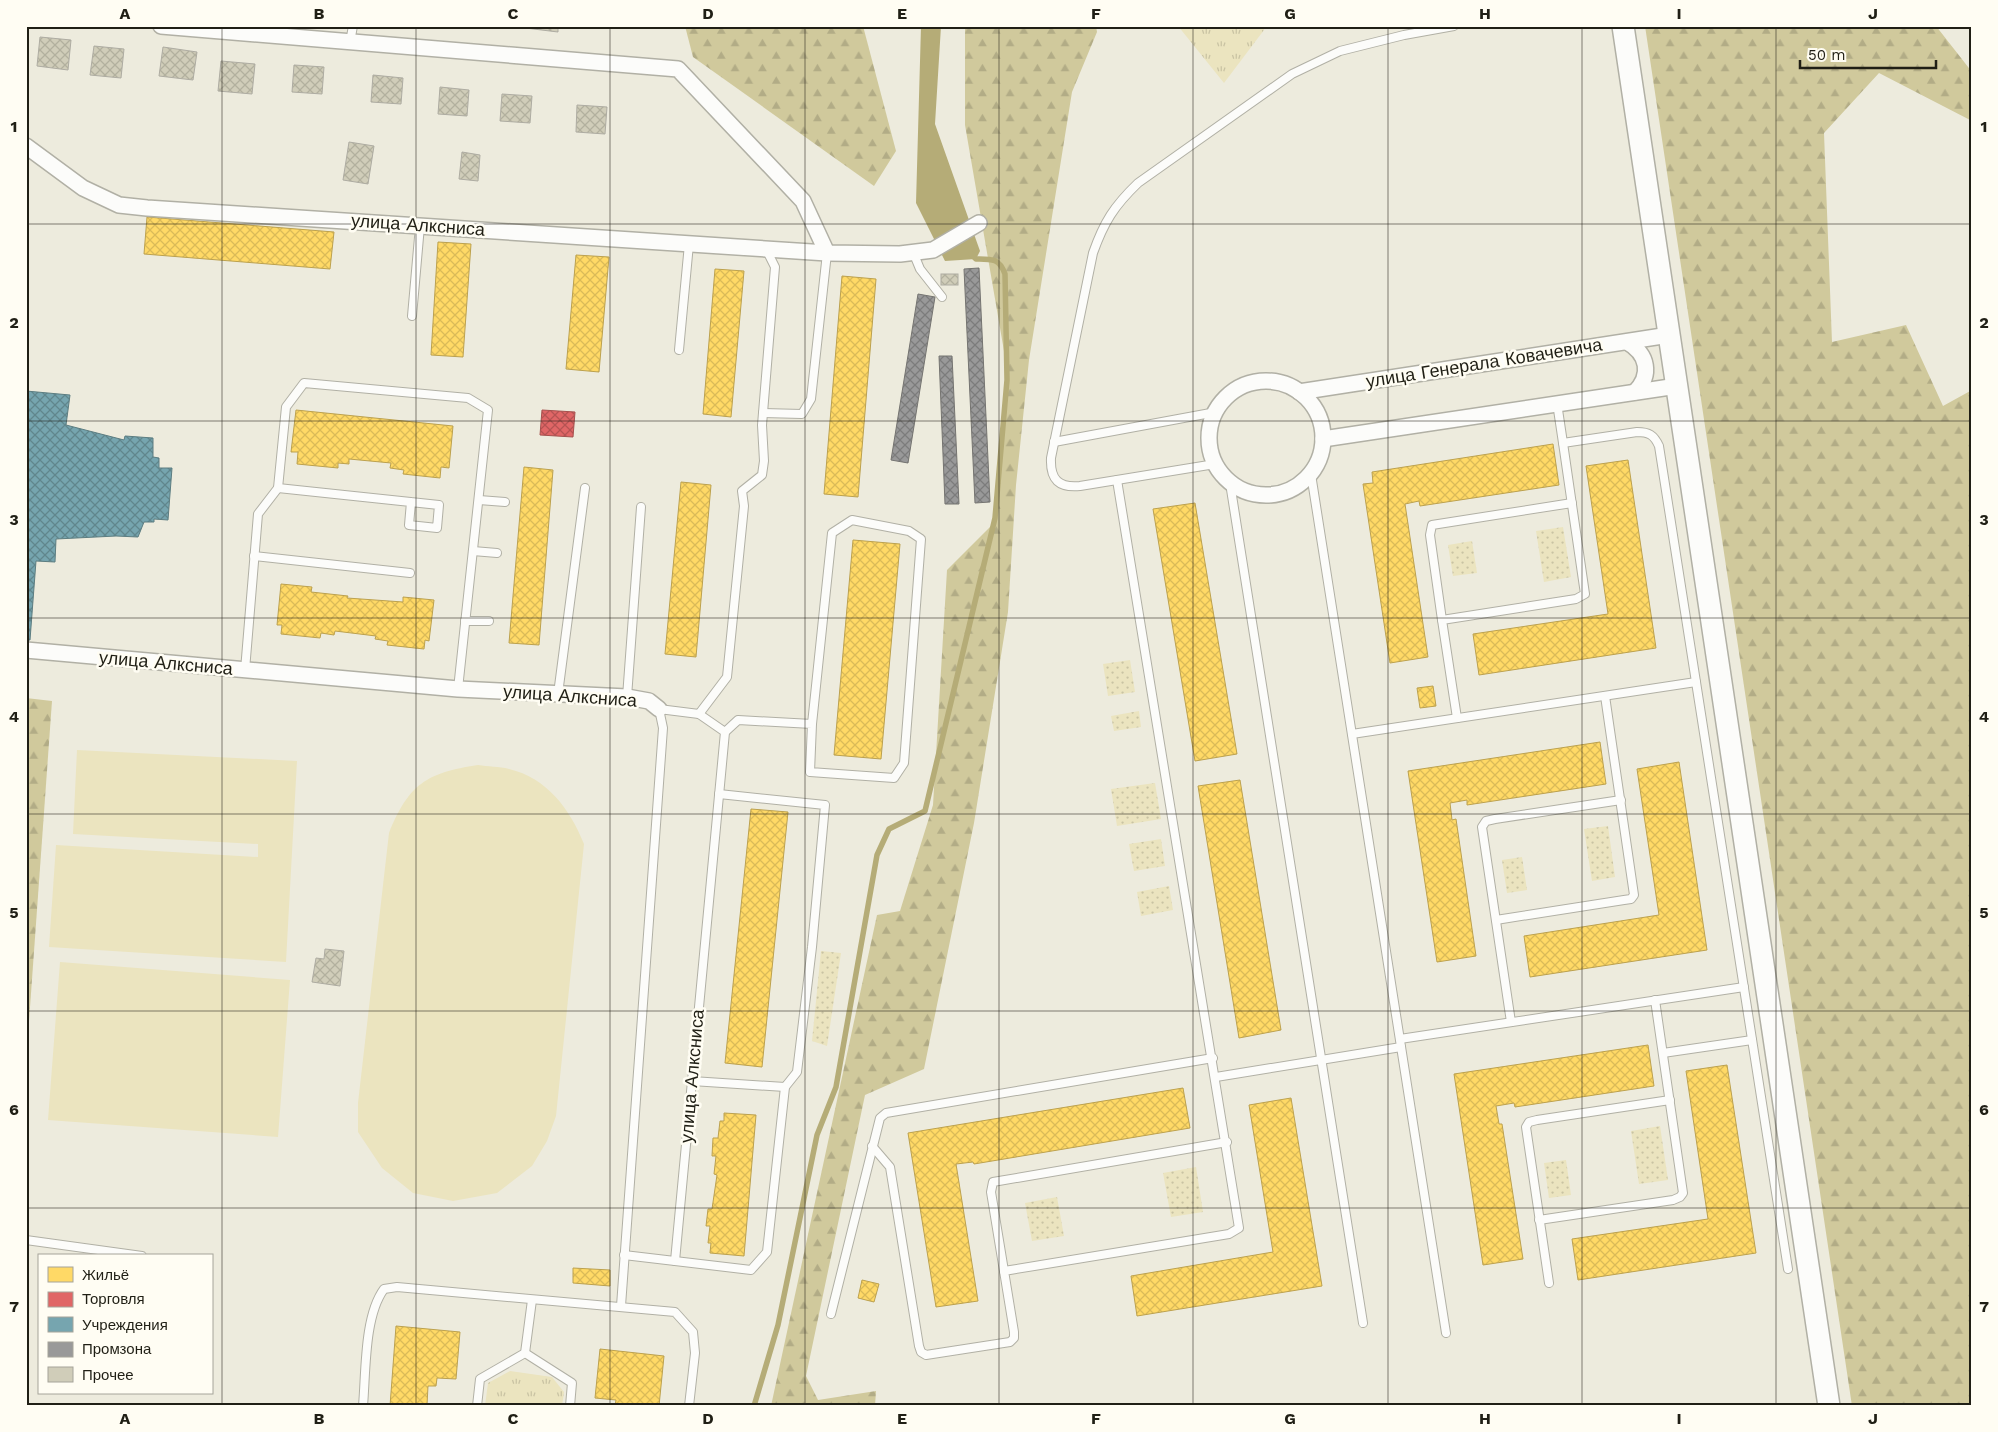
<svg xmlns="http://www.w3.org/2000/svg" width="1998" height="1432" font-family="'Work Sans',sans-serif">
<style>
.grass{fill:url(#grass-tufts)}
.forest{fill:url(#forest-firs)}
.park{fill:url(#park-dots)}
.garden{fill:#ebe4bf}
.water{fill:#b5ac77}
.homes{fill:url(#homes-cross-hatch);stroke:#bca14e}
.shops{fill:url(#shops-cross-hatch);stroke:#a6514e}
.public{fill:url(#public-cross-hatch);stroke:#5c7d81}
.industry{fill:url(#industry-cross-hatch);stroke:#757471}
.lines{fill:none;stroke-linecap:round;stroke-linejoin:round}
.stream{stroke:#b5ac77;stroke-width:5.5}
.building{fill:url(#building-cross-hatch);stroke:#aeaca2}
.lane-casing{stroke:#b1b0a5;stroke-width:10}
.street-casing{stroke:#b1b0a5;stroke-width:18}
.secondary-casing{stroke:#b1b0a5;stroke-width:24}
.lane{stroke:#fcfcfa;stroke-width:8}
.street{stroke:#fcfcfa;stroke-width:15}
.secondary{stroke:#fcfcfa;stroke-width:21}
.grid{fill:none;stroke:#201f15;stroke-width:1;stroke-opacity:0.55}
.labels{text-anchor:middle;stroke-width:5;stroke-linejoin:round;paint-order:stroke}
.street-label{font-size:18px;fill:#201f15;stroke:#fffdf3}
.neatline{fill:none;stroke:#201f15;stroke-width:2}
.grid-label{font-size:16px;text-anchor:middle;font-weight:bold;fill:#201f15}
</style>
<defs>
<pattern id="grass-tufts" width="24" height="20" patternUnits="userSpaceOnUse" patternTransform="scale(1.25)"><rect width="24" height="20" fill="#ebe4bf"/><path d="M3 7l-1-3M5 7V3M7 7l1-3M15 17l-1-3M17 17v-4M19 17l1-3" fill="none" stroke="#c9c3a3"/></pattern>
<pattern id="forest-firs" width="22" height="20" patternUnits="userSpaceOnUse" patternTransform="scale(1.25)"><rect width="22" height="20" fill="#d0c99c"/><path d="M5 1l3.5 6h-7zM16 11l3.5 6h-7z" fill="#b2ac86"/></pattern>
<pattern id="park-dots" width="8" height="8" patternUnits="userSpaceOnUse" patternTransform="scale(1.25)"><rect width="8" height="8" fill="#ebe4bf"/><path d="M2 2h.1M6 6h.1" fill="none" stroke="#c9c3a3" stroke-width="1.8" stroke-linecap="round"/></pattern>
<pattern id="homes-cross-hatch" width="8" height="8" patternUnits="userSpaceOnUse" patternTransform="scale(1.25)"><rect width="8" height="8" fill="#ffd966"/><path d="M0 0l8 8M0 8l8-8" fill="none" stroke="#daba58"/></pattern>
<pattern id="shops-cross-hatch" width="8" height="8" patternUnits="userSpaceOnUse" patternTransform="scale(1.25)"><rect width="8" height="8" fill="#e06666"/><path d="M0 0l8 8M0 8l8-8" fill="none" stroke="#b55353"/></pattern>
<pattern id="public-cross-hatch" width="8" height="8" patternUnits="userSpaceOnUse" patternTransform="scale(1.25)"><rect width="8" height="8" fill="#76a5af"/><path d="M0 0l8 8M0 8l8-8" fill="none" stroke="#60868d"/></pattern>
<pattern id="industry-cross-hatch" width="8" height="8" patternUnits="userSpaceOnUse" patternTransform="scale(1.25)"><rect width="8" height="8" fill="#999"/><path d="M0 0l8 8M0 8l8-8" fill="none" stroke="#7c7c7c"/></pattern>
<pattern id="building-cross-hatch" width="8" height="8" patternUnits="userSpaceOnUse" patternTransform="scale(1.25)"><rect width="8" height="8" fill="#d0cdb9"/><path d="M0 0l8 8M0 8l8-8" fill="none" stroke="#b2b09e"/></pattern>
</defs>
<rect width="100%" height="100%" fill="#edebdd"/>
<g class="grass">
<polygon points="1178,26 1265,26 1264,30 1224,83"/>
<polygon points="510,1371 552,1377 564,1392 562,1406 485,1406 488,1383"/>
</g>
<g class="forest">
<polygon points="685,26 863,26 896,151 874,186 693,57"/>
<polygon points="965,26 1096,26 1097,32 1072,92 1029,360 1016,485 1008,612 974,823 924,1069 865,1095 806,1376 818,1400 876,1391 875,1406 771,1406 877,915 900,911 933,805 947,570 993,524 1009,380 965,125"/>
<polygon points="1645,26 1936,26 1972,72 1972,121 1879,73 1824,133 1832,342 1906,325 1943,406 1972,390 1972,1406 1852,1406"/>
<polygon points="26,698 52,701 26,1063"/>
</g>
<g class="park">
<polygon points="1563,527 1571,577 1544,582 1536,531"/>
<polygon points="1472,541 1477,573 1453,576 1448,545"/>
<polygon points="1130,660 1135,692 1108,696 1103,664"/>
<polygon points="1139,711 1141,727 1114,731 1111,716"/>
<polygon points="1155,783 1161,819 1117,826 1111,789"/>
<polygon points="1608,826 1615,877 1592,881 1584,829"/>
<polygon points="1161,839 1165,866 1134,871 1129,844"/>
<polygon points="1522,857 1527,890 1507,893 1502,860"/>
<polygon points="1169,886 1173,910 1141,916 1137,892"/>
<polygon points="821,951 841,953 827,1046 812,1041"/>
<polygon points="1660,1126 1668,1180 1639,1184 1631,1131"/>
<polygon points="1566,1160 1571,1195 1549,1198 1544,1163"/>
<polygon points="1196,1167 1203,1212 1171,1217 1163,1173"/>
<polygon points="1057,1197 1064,1236 1032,1241 1025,1203"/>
</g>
<g class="garden">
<polygon points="77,750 297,761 286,962 49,947 56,845 258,857 258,844 73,834"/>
<path d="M478,765C488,767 499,766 509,769C547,778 570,809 584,844L556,1116L547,1141L532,1166L497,1193L453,1201L413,1193L382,1168L358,1132V1103L389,833C409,784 426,773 478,765Z"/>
<polygon points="60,962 290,980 278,1137 48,1120"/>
</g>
<polygon class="water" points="921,26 941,26 935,124 980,251 976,259 945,261 916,203"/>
<g class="homes">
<polygon points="147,217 334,232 330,269 144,254"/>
<polygon points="438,242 471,244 463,357 431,355"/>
<polygon points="576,255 609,257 599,372 566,369"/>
<polygon points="715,269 744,271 731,417 703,414"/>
<polygon points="842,276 876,279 858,497 824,494"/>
<polygon points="296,410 453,426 449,468 441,467 440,478 403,474 404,470 390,468 391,463 349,459 349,464 338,463 338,468 297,464 298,452 291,452"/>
<polygon points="1553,444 1559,485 1420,506 1419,501 1405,504 1428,657 1390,663 1363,484 1373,483 1372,472"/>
<polygon points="1628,460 1656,648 1479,675 1473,634 1608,614 1586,466"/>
<polygon points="524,467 553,470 539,645 509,643"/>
<polygon points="681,482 711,485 696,657 665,654"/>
<polygon points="1195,503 1237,754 1195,761 1153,509"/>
<polygon points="853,540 900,544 881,759 834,755"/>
<polygon points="281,584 312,587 311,592 348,596 347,598 403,602 403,597 434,600 429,641 425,640 424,649 387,645 388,641 375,639 376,636 335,631 334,635 321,633 320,638 281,634 282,625 277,625"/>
<polygon points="1433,686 1436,706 1420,708 1417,688"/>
<polygon points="1600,742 1606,784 1467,805 1467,800 1450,803 1452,820 1456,819 1476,956 1437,962 1408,771"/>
<polygon points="1679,762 1707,950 1530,977 1524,936 1659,915 1637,769"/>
<polygon points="1240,780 1281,1030 1239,1038 1198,786"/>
<polygon points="751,809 788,812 762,1067 725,1063"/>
<polygon points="1648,1045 1654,1086 1515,1107 1514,1103 1496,1106 1499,1124 1502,1124 1523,1259 1483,1265 1454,1074"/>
<polygon points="1727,1065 1756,1253 1578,1280 1572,1239 1708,1219 1686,1071"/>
<polygon points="1183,1088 1190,1128 974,1164 973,1162 956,1164 978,1301 936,1307 908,1133"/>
<polygon points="1291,1098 1322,1286 1137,1316 1131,1276 1273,1252 1249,1105"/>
<polygon points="724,1113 756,1115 744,1256 710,1253 711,1243 708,1243 710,1226 706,1226 708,1209 712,1209 717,1175 714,1174 716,1156 712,1156 713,1138 718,1138 720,1121 724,1121"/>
<polygon points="573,1268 610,1270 610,1286 573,1283"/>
<polygon points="862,1280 879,1284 874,1302 858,1298"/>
<polygon points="396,1326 460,1332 456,1379 437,1378 436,1386 428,1386 427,1405 432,1406 390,1406"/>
<polygon points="600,1349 664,1356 659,1406 615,1406 616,1400 595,1398"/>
</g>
<polygon class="shops" points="542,410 575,412 573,437 540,435"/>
<polygon class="public" points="26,391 70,395 66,425 124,440 125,436 153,438 153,457 159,458 159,468 172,468 168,520 154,519 154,522 144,522 138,537 116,536 56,539 55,562 36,561 30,640 26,640"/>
<g class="industry">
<polygon points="979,268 990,502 975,503 964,269"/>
<polygon points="918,294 935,297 908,463 891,460"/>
<polygon points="939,356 952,356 959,504 945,504"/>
</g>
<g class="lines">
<path class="stream" d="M754,1406L778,1325L817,1135L836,1087L877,855L889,829L925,811L995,518L1007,380L1005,274C999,258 992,259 976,259L971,254"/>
</g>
<g class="building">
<polygon points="509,26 558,26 558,32"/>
<polygon points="40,37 71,40 68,70 37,66"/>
<polygon points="94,46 124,49 121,78 90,75"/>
<polygon points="163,47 197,52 193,80 159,76"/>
<polygon points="221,61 255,64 252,94 218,91"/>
<polygon points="294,65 324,67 322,94 292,92"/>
<polygon points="373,75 403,78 401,104 371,102"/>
<polygon points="440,87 469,90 467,116 438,114"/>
<polygon points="502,94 532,96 530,123 500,121"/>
<polygon points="577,105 607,107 605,134 576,132"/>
<polygon points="349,142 374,146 368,184 343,180"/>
<polygon points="462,152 480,155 478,181 459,179"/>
<rect x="941" y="274" width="17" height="11"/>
<polygon points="325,949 344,951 340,986 312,982 316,958 324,959"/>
</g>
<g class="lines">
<g class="lane-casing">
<g id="lane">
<polyline points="350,42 353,26"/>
<polyline points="913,252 920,269 942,297"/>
<polyline points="412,316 420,226"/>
<polyline points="679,350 689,244"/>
<path d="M1557,403L1563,443L1637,432C1649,432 1654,435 1659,446L1788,1269"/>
<polyline points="763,413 802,414 811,399 827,253"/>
<polyline points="1054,442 1216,412"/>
<path d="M1215,464L1080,486C1059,488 1050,480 1051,458L1093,253C1104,222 1114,206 1138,183L1292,74L1340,51L1404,35L1454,26"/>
<polyline points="1311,474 1446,1333"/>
<polyline points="1230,483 1363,1323"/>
<polyline points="278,488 439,505 437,528 409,525 411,502"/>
<polyline points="479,500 505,502"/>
<polyline points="473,551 497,553"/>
<polyline points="254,556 410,573"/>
<polyline points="1442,620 1430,535 1432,525 1572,503"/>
<polyline points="465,621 489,621"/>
<polyline points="245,670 258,514 278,488 286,407 304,383 468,398 488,410 458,689"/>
<polyline points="558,694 585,488"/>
<polyline points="627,697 641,507"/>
<polyline points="699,714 727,677 744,506 742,491 762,475 764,461 762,425 775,267 766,249"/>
<polyline points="1457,718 1442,620 1576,599 1585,594 1563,443"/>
<polyline points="725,732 738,720 812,724 832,533 852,520 909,531 921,539 904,763 894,778 810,772 812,724"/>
<polyline points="1352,734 1696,682"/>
<polyline points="1496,920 1624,900 1631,899 1634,895 1605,696"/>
<polyline points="1511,1022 1482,827 1486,821 1495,819 1621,800"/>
<polyline points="1400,1039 1744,987"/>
<polyline points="1663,1053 1752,1040"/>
<polyline points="1216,1077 1401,1047"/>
<polyline points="692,1081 785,1087 797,1072 812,947 825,805 719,794"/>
<polyline points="872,1146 890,1167 919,1346 921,1352 926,1355 1010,1342 1014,1338 1014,1332 1004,1271 1229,1234 1239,1228 1117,480"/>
<polyline points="1539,1220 1673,1200 1680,1197 1683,1193 1655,1000"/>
<polyline points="26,1240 142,1256"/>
<polyline points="624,1255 751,1270 767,1252 785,1087"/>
<polyline points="1004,1271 991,1192 993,1182 1227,1142"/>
<polyline points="1549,1283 1526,1127 1529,1122 1537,1120 1670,1100"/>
<polyline points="621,1306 663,728 659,709 699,714 725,732 675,1261"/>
<polyline points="831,1314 880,1118 886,1113 1213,1058"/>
<polyline points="525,1353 572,1383 570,1406"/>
<path d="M363,1406C366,1372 364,1316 384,1289L397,1287L675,1312L693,1332L695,1353L689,1406"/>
<polyline points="477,1406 480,1379 525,1353 532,1300"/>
</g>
</g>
<g class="street-casing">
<g id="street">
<polyline points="161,26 678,69 803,201 827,253"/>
<polyline points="26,146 83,188 119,205 147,208 827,253 900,254 933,250 979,223"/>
<path d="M1627,342C1648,354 1652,375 1635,392"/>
<circle cx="1266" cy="438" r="57"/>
<polyline points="1299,392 1669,335"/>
<polyline points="1323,439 1677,386"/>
<polyline points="26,650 458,689 627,697 649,701 659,709"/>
</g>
</g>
<g class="secondary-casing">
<polyline id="secondary" points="1623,26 1829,1406"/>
</g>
<use href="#lane" class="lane"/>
<use href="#street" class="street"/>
<use href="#secondary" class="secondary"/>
</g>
<path class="grid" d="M222,26V1406M416,26V1406M610,26V1406M805,26V1406M999,26V1406M1193,26V1406M1388,26V1406M1582,26V1406M1776,26V1406M26,224H1972M26,421H1972M26,618H1972M26,814H1972M26,1011H1972M26,1208H1972"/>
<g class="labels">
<g class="street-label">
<text transform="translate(418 225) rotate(4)" y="6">улица Алксниса</text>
<text transform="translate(1484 363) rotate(-9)" y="6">улица Генерала Ковачевича</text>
<text transform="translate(166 663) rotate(5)" y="6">улица Алксниса</text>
<text transform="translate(570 696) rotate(4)" y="6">улица Алксниса</text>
<text transform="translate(692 1076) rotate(-85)" y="6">улица Алксниса</text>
</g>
</g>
<rect width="1998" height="1432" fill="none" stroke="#fffdf3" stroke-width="55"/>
<rect x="38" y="1254" width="175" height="140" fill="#fffdf3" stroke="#a6a49a"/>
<rect x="48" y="1267" width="25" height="15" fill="#ffd966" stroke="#a6a49a"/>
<text x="82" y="1280" font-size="15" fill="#201f15">Жильё</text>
<rect x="48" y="1292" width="25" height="15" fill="#e06666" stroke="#a6a49a"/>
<text x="82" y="1304" font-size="15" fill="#201f15">Торговля</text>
<rect x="48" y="1317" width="25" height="15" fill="#76a5af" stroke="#a6a49a"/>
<text x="82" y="1330" font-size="15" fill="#201f15">Учреждения</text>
<rect x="48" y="1342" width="25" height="15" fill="#999999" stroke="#a6a49a"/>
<text x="82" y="1354" font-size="15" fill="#201f15">Промзона</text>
<rect x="48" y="1367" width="25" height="15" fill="#d0cdb9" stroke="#a6a49a"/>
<text x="82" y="1380" font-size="15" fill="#201f15">Прочее</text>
<path d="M1800 60v8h136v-8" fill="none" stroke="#201f15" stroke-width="2.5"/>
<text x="1808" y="60" font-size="15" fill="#201f15" stroke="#fffdf3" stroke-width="4" paint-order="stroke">50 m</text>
<rect x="28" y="28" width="1942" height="1376" class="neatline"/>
<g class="grid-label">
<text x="125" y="19">A</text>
<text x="319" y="19">B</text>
<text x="513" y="19">C</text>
<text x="708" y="19">D</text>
<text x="902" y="19">E</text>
<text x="1096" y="19">F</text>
<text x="1290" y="19">G</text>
<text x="1485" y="19">H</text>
<text x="1679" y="19">I</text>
<text x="1873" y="19">J</text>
<text x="14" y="132">1</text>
<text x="1984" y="132">1</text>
<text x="14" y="328">2</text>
<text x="1984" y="328">2</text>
<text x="14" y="525">3</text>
<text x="1984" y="525">3</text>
<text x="14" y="722">4</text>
<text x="1984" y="722">4</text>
<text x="14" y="918">5</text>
<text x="1984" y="918">5</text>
<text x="14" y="1115">6</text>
<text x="1984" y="1115">6</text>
<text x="14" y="1312">7</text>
<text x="1984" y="1312">7</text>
<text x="125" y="1424">A</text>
<text x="319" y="1424">B</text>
<text x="513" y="1424">C</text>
<text x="708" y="1424">D</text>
<text x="902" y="1424">E</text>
<text x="1096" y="1424">F</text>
<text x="1290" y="1424">G</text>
<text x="1485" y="1424">H</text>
<text x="1679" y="1424">I</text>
<text x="1873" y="1424">J</text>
</g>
</svg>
